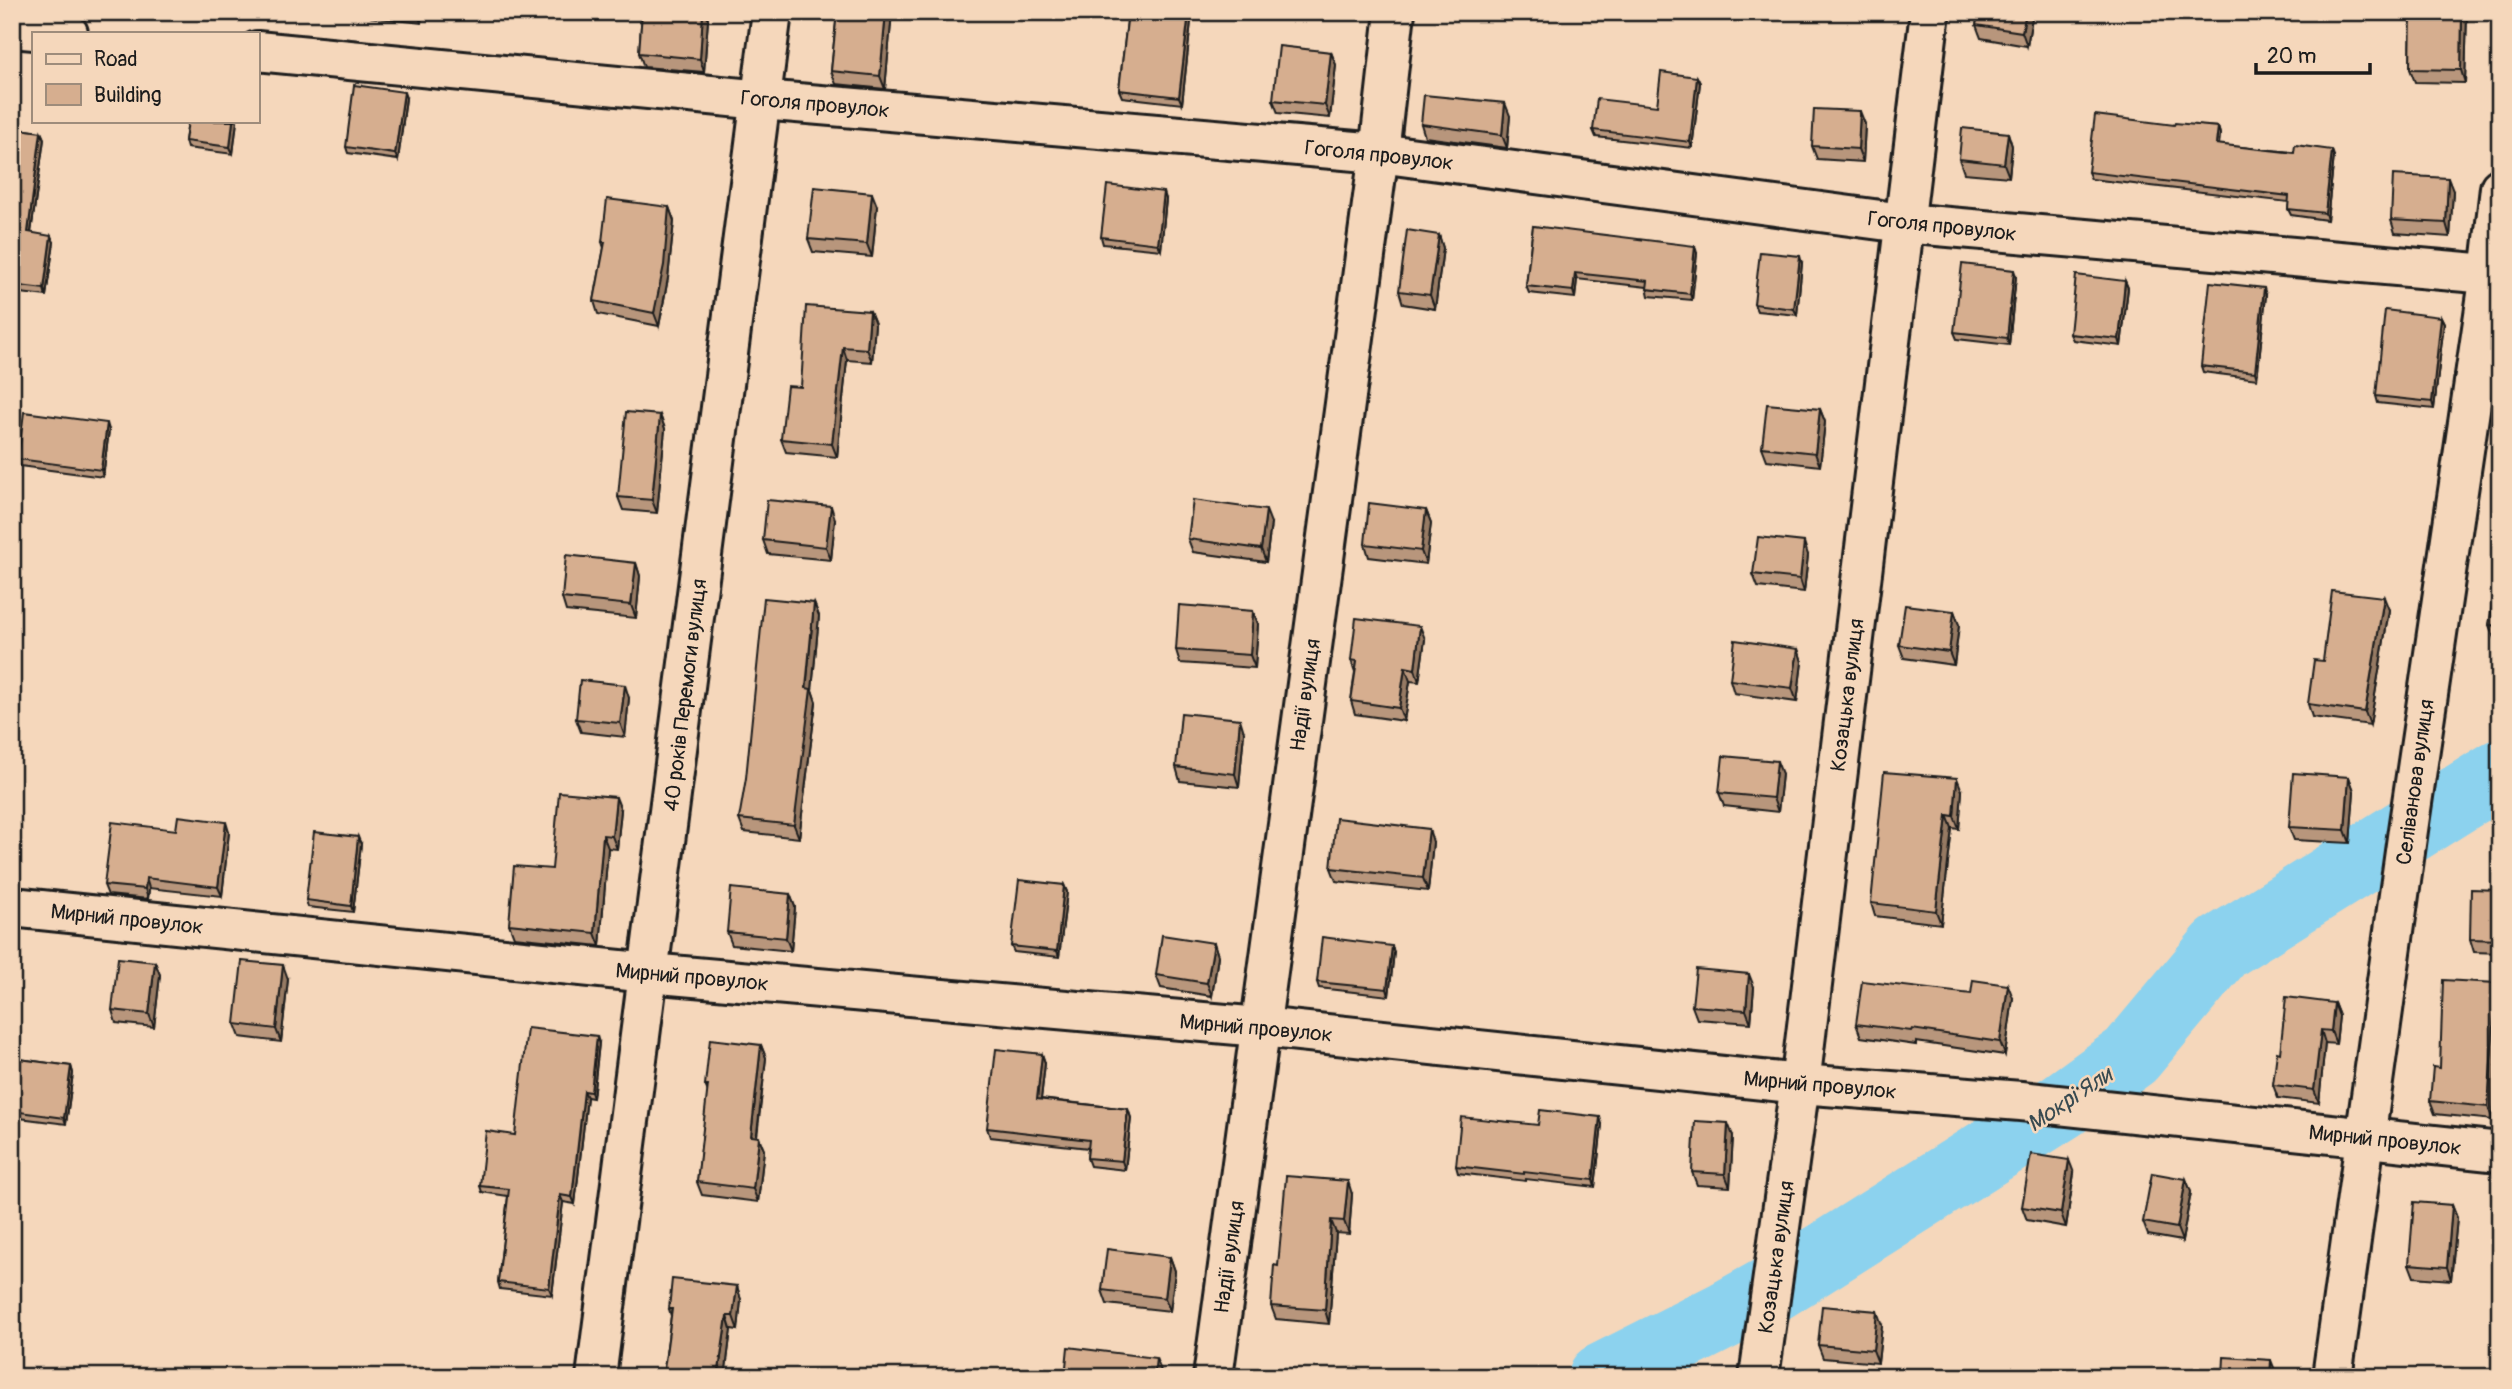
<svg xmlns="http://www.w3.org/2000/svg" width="2512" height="1389" font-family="Pangolin,sans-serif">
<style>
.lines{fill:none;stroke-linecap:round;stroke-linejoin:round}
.river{stroke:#8cd2ee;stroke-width:68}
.minor-casing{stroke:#1c1c1c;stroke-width:44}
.minor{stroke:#f5d7bb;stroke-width:38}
.wall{fill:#b8967b;stroke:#1c1c1c;stroke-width:2}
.shaded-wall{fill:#967a64;stroke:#1c1c1c;stroke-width:2}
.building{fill:#d6ae8f;stroke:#1c1c1c;stroke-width:2}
.labels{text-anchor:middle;stroke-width:5;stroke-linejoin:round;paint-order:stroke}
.street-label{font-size:21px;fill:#1c1c1c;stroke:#f5d7bb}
.water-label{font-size:23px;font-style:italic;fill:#384a50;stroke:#f5d7bb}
</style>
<rect width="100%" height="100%" fill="#f5d7bb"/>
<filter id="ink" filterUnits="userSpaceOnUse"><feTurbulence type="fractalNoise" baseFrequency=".0143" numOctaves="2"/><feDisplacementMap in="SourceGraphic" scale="14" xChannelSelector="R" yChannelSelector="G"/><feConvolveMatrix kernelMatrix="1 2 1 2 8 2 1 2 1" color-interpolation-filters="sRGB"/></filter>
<g filter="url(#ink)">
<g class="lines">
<polyline class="river" points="1602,1377 1727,1314 1772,1289 2062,1106 2131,1056 2221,948 2500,773"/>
<g class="minor-casing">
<g id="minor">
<polyline points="12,28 68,33"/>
<polyline points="257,51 762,100 1379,153 1903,223 2500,275"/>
<polyline points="12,907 649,973 1260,1027 1800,1084 2021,1101 2500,1152"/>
<polyline points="596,1377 772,12"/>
<polyline points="1213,1377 1379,153 1395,12"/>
<polyline points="1759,1377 1800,1084 1930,12"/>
<polyline points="2332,1377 2408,830 2490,274 2500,188"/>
</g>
</g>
<use href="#minor" class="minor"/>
</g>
<g class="wall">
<polygon points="369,12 422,12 421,23 371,17"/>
<polygon points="642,12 707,12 708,20 704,72 644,67 639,53"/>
<polygon points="837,12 892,12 885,89 836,84 831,71"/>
<polygon points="1128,12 1192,12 1182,104 1122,97 1119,90"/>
<polygon points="1979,12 2033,12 2027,46 1981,38 1976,25"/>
<polygon points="2411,12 2467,12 2465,83 2415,82 2410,69"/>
<polygon points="1331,52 1336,65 1330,118 1278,113 1273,100"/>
<polygon points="1697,77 1700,83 1692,148 1596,137 1593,130 1657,106"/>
<polygon points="406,98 398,160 348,153 346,147"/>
<polygon points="1510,116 1507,148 1425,137 1421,124"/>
<polygon points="188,121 237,121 233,154 187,148 185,141"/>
<polygon points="1865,124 1863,162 1817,159 1812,146"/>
<polygon points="2174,125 2218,127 2220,134 2219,145 2334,156 2327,220 2291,215 2288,209 2289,202 2091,179 2088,172"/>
<polygon points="12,128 41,132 44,139 31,233 54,242 46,296 12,292"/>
<polygon points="2008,133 2012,146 2009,177 1964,173 1959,159"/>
<polygon points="2453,191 2450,237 2395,233 2391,220"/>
<polygon points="1166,199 1161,250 1103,244 1101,237"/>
<polygon points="877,206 872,257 813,252 808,239"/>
<polygon points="669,207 674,221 668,278 659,326 598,314 594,301 604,248 602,242"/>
<polygon points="1533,226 1697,253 1692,300 1649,296 1647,287 1577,279 1575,298 1529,293 1526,286"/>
<polygon points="1439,235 1443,248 1435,309 1403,304 1399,291"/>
<polygon points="1802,263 1797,315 1757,311 1754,304"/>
<polygon points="2016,276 2009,345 1957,339 1954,332"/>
<polygon points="2125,281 2128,288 2121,346 2073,340 2070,334"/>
<polygon points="2266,295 2257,379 2203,372 2201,366"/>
<polygon points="870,311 875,324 872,362 847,360 837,457 786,452 781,439 801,387"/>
<polygon points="2441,317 2444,323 2434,409 2378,403 2376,396"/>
<polygon points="1820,409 1825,422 1820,466 1767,460 1762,447"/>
<polygon points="660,415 665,429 657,513 623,510 618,497"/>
<polygon points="109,430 103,477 20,466 18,459"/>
<polygon points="1426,510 1431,523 1426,564 1369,557 1365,544"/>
<polygon points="835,519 831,560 768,554 763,540"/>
<polygon points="1271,523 1266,562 1193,552 1188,539"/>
<polygon points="1808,555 1804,592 1758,587 1753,574"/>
<polygon points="636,563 640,576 636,618 566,611 562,598"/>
<polygon points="2500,586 2500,639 2494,638 2489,625"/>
<polygon points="814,603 819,616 812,690 816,702 799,838 744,832 739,819"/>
<polygon points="2389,610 2370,725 2312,717 2308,704 2323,661"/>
<polygon points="1954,611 1959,625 1954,665 1904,658 1899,645"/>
<polygon points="1258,624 1255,668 1180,663 1176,650"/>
<polygon points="1425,639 1419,682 1410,681 1404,721 1355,714 1351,701 1355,672 1351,660"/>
<polygon points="1798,649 1802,662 1797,702 1734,693 1730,680"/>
<polygon points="629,698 625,737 581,732 576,719"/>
<polygon points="1244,732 1239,787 1180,781 1176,767"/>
<polygon points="1782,774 1778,812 1724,806 1719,793"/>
<polygon points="2349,777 2354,791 2350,843 2294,840 2289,827"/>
<polygon points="1962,791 1959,829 1952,828 1941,924 1875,916 1871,903"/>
<polygon points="621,810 617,849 608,848 600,946 514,937 509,924 552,869"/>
<polygon points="176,830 229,832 222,896 149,888 148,899 108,895 104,885"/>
<polygon points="1433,842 1428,891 1336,881 1331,868"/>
<polygon points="361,844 353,912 308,907 306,900"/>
<polygon points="1064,885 1067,892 1059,957 1014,952 1011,946"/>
<polygon points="2500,890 2500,953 2474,952 2470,939"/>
<polygon points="790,894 795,907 791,951 732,945 727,932"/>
<polygon points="1214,943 1218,956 1212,996 1161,988 1156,975"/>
<polygon points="1394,952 1389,996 1319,988 1317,982"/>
<polygon points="155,962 160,975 154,1027 116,1023 112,1010"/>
<polygon points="288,979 281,1042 240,1037 235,1024"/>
<polygon points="2496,983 2500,994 2500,1005 2493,1120 2435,1114 2430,1101 2440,1068"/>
<polygon points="1754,987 1751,1023 1697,1019 1692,1006"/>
<polygon points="1971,994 2013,998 2005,1055 1916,1042 1916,1045 1861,1037 1856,1024"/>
<polygon points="2334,1003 2339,1016 2336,1044 2325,1043 2319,1103 2278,1098 2273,1085 2280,1053"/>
<polygon points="599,1043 593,1098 587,1097 575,1204 563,1202 552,1295 500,1289 498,1282 508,1196 482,1192 480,1186 515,1135"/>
<polygon points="761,1045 766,1058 757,1137 764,1150 758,1202 702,1195 697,1182 708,1092 705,1085"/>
<polygon points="1042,1054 1045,1063 1041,1099 1128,1109 1131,1118 1125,1170 1090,1166 1087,1158 1088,1148 990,1137 987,1128"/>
<polygon points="12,1058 71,1066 73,1073 66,1124 12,1117"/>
<polygon points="1602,1124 1595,1187 1526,1179 1526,1181 1458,1173 1456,1166 1538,1125"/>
<polygon points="1733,1136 1730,1187 1697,1185 1692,1172"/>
<polygon points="2074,1173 2066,1227 2027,1220 2022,1207"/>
<polygon points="2186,1179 2191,1192 2182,1241 2148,1235 2143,1222"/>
<polygon points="1352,1194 1349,1234 1336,1233 1329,1324 1276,1319 1271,1306 1278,1266"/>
<polygon points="2452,1205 2457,1218 2451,1280 2414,1277 2409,1264"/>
<polygon points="1170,1257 1175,1271 1170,1311 1107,1304 1102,1290"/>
<polygon points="737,1286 741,1300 738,1330 731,1329 725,1377 663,1377 671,1316 669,1309"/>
<polygon points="1882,1325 1878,1363 1823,1358 1818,1345"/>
</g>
<g class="shaded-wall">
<polygon points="419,12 422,12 421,23 419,17"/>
<polygon points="703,12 707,12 708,20 704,72 700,59"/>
<polygon points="886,12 892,12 885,89 880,76"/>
<polygon points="1189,12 1192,12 1182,104 1179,97"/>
<polygon points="2026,12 2033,12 2027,46 2022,32"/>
<polygon points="2462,12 2467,12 2465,83 2461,70"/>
<polygon points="1331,52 1336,65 1330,118 1325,105"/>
<polygon points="1697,77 1700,83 1692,148 1690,142"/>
<polygon points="404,92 406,98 398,160 395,154"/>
<polygon points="1505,103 1510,116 1507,148 1502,135"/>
<polygon points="1860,111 1865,124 1863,162 1858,149"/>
<polygon points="233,121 237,121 233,154 230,147"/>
<polygon points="2218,127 2220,134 2218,151 2216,144"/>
<polygon points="41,132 44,139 30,239 28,232"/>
<polygon points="2008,133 2012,146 2009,177 2004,164"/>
<polygon points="2332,150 2334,156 2327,220 2325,213"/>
<polygon points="2448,178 2453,191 2450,237 2446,223"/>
<polygon points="1164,192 1166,199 1161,250 1158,244"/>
<polygon points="872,193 877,206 872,257 867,244"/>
<polygon points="669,207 674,221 668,278 659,326 654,313"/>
<polygon points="1439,235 1443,248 1435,309 1430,295"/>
<polygon points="51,236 54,242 46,296 44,289"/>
<polygon points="1695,246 1697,253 1692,300 1690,294"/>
<polygon points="1800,256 1802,263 1797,315 1794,309"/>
<polygon points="2014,270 2016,276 2009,345 2007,338"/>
<polygon points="1575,273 1577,279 1575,298 1573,291"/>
<polygon points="2125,281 2128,288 2121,346 2119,339"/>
<polygon points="2264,288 2266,295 2257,379 2255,372"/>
<polygon points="870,311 875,324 872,362 867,349"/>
<polygon points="2441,317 2444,323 2434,409 2432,402"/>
<polygon points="843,347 847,360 837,457 832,444"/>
<polygon points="1820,409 1825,422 1820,466 1815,453"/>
<polygon points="660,415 665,429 657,513 652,500"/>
<polygon points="107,423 109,430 103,477 101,470"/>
<polygon points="831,506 835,519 831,560 826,547"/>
<polygon points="1266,510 1271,523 1266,562 1261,549"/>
<polygon points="1426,510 1431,523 1426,564 1421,551"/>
<polygon points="1804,542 1808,555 1804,592 1800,579"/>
<polygon points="636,563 640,576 636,618 631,605"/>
<polygon points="2384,597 2389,610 2370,725 2365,712"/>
<polygon points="814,603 819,616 812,690 816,702 799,838 794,825"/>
<polygon points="1253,611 1258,624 1255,668 1250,655"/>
<polygon points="1954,611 1959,625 1954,665 1949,652"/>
<polygon points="1420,626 1425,639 1419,682 1415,669"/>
<polygon points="1798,649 1802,662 1797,702 1792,688"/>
<polygon points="1405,667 1410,681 1404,721 1399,708"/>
<polygon points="625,685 629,698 625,737 620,723"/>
<polygon points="1240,719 1244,732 1239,787 1235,774"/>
<polygon points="1777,761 1782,774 1778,812 1773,798"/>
<polygon points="2349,777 2354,791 2350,843 2345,830"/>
<polygon points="1957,778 1962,791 1959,829 1954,816"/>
<polygon points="616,797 621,810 617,849 612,836"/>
<polygon points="1947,815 1952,828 1941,924 1936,911"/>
<polygon points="226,822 229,832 222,896 218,887"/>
<polygon points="1429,829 1433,842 1428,891 1423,878"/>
<polygon points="603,835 608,848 600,946 595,933"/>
<polygon points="358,837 361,844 353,912 351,906"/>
<polygon points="146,878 149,888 148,899 145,889"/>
<polygon points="1064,885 1067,892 1059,957 1057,951"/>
<polygon points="790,894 795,907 791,951 786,938"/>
<polygon points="1214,943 1218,956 1212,996 1207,983"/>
<polygon points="1392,946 1394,952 1389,996 1387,989"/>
<polygon points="155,962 160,975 154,1027 149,1014"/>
<polygon points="283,965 288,979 281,1042 276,1029"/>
<polygon points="1749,974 1754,987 1751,1023 1746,1010"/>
<polygon points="2496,983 2500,994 2500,1005 2493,1120 2488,1107"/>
<polygon points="2008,985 2013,998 2005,1055 2000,1042"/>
<polygon points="2334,1003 2339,1016 2336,1044 2331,1031"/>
<polygon points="2321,1030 2325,1043 2319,1103 2314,1090"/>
<polygon points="597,1036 599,1043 593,1098 591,1092"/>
<polygon points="761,1045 766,1058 755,1149 751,1136"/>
<polygon points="1042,1054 1045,1063 1040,1108 1037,1099"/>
<polygon points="71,1066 73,1073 66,1124 64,1118"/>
<polygon points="584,1091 587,1097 575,1204 572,1197"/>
<polygon points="1128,1109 1131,1118 1125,1170 1122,1161"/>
<polygon points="1600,1117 1602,1124 1595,1187 1593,1180"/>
<polygon points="1728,1123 1733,1136 1730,1187 1725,1174"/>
<polygon points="759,1137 764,1150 758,1202 753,1189"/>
<polygon points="2069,1160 2074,1173 2066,1227 2061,1213"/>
<polygon points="2186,1179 2191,1192 2182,1241 2177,1228"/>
<polygon points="1348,1181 1352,1194 1349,1234 1344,1221"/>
<polygon points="560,1195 563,1202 552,1295 549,1288"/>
<polygon points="2452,1205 2457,1218 2451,1280 2447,1267"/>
<polygon points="1331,1220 1336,1233 1329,1324 1325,1310"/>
<polygon points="1170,1257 1175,1271 1170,1311 1165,1298"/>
<polygon points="737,1286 741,1300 738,1330 733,1316"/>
<polygon points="1877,1311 1882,1325 1878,1363 1873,1350"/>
<polygon points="727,1316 731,1329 725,1377 718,1377"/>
<polygon points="1156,1358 1161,1371 1160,1377 1154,1377"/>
<polygon points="2271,1360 2276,1373 2276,1377 2270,1377"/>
</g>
<g class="building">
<polygon points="384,12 419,12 419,17"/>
<polygon points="642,12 703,12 700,59 639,53"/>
<polygon points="837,12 886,12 880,76 831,71"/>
<polygon points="1128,12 1189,12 1179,97 1119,90"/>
<polygon points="1979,12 2026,12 2022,32 1976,25"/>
<polygon points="2411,12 2462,12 2461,70 2410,69"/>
<polygon points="1279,46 1331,52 1325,105 1273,100"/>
<polygon points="1661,72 1697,77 1690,142 1593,130 1597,99 1657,106"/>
<polygon points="354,85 404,92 395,154 346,147"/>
<polygon points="1424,95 1505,103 1502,135 1421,124"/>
<polygon points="1814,109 1860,111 1858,149 1812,146"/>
<polygon points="2095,115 2174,125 2175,123 2218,127 2216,144 2294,153 2295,145 2332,150 2325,213 2288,209 2289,196 2088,172"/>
<polygon points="188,121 233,121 230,147 185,141"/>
<polygon points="12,128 41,132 28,232 51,236 44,289 12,285"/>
<polygon points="1962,128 2008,133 2004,164 1959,159"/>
<polygon points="2393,175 2448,178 2446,223 2391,220"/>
<polygon points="1107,185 1164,192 1158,244 1101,237"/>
<polygon points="814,187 872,193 867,244 808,239"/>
<polygon points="607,199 669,207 664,265 654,313 594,301 605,242 602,242"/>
<polygon points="1533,226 1695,246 1690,294 1647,289 1648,281 1575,273 1573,291 1526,286"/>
<polygon points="1407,230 1439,235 1430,295 1399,291"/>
<polygon points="1760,252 1800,256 1794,309 1754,304"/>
<polygon points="1962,264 2014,270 2007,338 1954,332"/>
<polygon points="2076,275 2125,281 2119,339 2070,334"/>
<polygon points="2210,282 2264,288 2255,372 2201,366"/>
<polygon points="806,306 870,311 867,349 843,347 832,444 781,439 787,386 801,387"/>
<polygon points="2385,310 2441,317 2432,402 2376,396"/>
<polygon points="1767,404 1820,409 1815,453 1762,447"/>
<polygon points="24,412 107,423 101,470 18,459"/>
<polygon points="626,412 660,415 652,500 618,497"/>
<polygon points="767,500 831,506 826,547 763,540"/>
<polygon points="1193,500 1266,510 1261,549 1188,539"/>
<polygon points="1369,503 1426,510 1421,551 1365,544"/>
<polygon points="1758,537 1804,542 1800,579 1753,574"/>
<polygon points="566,555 636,563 631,605 562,598"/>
<polygon points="2495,585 2500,586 2500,626 2489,625"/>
<polygon points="2332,591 2384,597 2365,712 2308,704 2314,660 2323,661"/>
<polygon points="764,598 814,603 806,688 811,689 794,825 739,819 746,778"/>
<polygon points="1179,605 1253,611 1250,655 1176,650"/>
<polygon points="1905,605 1954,611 1949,652 1899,645"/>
<polygon points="1356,618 1420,626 1415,669 1405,667 1399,708 1351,701 1357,661 1351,660"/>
<polygon points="1735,640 1798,649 1792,688 1730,680"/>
<polygon points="580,680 625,685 620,723 576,719"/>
<polygon points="1181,713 1240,719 1235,774 1176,767"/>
<polygon points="1723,756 1777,761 1773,798 1719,793"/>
<polygon points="1884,772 1957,778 1954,816 1947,815 1936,911 1871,903"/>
<polygon points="2293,773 2349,777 2345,830 2289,827"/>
<polygon points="559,792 616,797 612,836 603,835 595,933 509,924 514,866 552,869"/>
<polygon points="178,816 226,822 218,887 146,878 145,889 104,885 112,822 176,830"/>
<polygon points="1336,818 1429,829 1423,878 1331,868"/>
<polygon points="314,832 358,837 351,906 306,900"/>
<polygon points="1019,880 1064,885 1057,951 1011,946"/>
<polygon points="731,888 790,894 786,938 727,932"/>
<polygon points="2471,889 2500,890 2500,940 2470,939"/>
<polygon points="1162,935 1214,943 1207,983 1156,975"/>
<polygon points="1322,937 1392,946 1387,989 1317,982"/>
<polygon points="118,958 155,962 149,1014 112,1010"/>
<polygon points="242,961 283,965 276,1029 235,1024"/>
<polygon points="1696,969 1749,974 1746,1010 1692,1006"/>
<polygon points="1973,980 2008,985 2000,1042 1912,1029 1911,1031 1856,1024 1862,981 1971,994"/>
<polygon points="2443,980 2496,983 2488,1107 2430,1101 2433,1067 2440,1068"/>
<polygon points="2286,997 2334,1003 2331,1031 2321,1030 2314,1090 2273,1085 2277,1052 2280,1053"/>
<polygon points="527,1028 597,1036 591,1092 584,1091 572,1197 560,1195 549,1288 498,1282 509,1189 480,1186 486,1131 515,1135"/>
<polygon points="710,1039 761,1045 751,1136 759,1137 753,1189 697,1182 708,1085 705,1085"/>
<polygon points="996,1049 1042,1054 1037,1099 1128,1109 1122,1161 1087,1158 1089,1140 987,1128"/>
<polygon points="12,1058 71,1066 64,1118 12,1111"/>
<polygon points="1540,1110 1600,1117 1593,1180 1524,1172 1524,1174 1456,1166 1461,1117 1538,1125"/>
<polygon points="1695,1121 1728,1123 1725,1174 1692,1172"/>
<polygon points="2031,1154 2069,1160 2061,1213 2022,1207"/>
<polygon points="2152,1173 2186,1179 2177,1228 2143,1222"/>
<polygon points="1286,1176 1348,1181 1344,1221 1331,1220 1325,1310 1271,1306 1274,1265 1278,1266"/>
<polygon points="2414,1202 2452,1205 2447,1267 2409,1264"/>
<polygon points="1107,1249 1170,1257 1165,1298 1102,1290"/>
<polygon points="672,1279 737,1286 733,1316 727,1316 718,1377 663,1377 672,1309 669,1309"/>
<polygon points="1822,1306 1877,1311 1873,1350 1818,1345"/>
<polygon points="1068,1347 1156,1358 1154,1377 1065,1377"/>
<polygon points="2224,1357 2271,1360 2270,1377 2223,1377"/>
</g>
</g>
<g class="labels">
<g class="street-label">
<text transform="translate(815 104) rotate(5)" y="7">Гоголя провулок</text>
<text transform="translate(1379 155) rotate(6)" y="7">Гоголя провулок</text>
<text transform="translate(1942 226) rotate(6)" y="7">Гоголя провулок</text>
<text transform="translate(685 695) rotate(-83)" y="7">40 років Перемоги вулиця</text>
<text transform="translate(1305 695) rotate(-82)" y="7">Надії вулиця</text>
<text transform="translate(1847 695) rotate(-83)" y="7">Козацька вулиця</text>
<text transform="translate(2415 782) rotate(-82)" y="7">Селіванова вулиця</text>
<text transform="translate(127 919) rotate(6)" y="7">Мирний провулок</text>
<text transform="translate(692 977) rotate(5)" y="7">Мирний провулок</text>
<text transform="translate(1256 1028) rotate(5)" y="7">Мирний провулок</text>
<text transform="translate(1820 1085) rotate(5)" y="7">Мирний провулок</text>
<text transform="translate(2385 1140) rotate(6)" y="7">Мирний провулок</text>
<text transform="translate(1229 1257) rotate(-82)" y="7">Надії вулиця</text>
<text transform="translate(1776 1257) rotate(-82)" y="7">Козацька вулиця</text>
</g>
<g class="water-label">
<text transform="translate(2069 1099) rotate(-34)" y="8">Мокрі Яли</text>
</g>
</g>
<rect width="2512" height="1389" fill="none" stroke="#f5d7bb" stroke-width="42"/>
<rect x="21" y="21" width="2470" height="1347" fill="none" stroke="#1c1c1c" stroke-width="2.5" filter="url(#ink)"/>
<rect x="32" y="32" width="228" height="91" fill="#f5d7bb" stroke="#9e8c7b" stroke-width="2"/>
<rect x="46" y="54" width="35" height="10" fill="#f5d7bb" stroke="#9e8c7b" stroke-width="2"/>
<text x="94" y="66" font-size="21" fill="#1c1c1c">Road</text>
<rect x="46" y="84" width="35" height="21" fill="#d6ae8f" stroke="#9e8c7b" stroke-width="2"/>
<text x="94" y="102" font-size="21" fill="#1c1c1c">Building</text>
<path d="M2256 63v10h114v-10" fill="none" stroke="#1c1c1c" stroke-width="3.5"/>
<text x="2267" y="63" font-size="21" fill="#1c1c1c" stroke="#f5d7bb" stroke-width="5" paint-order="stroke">20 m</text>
</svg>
